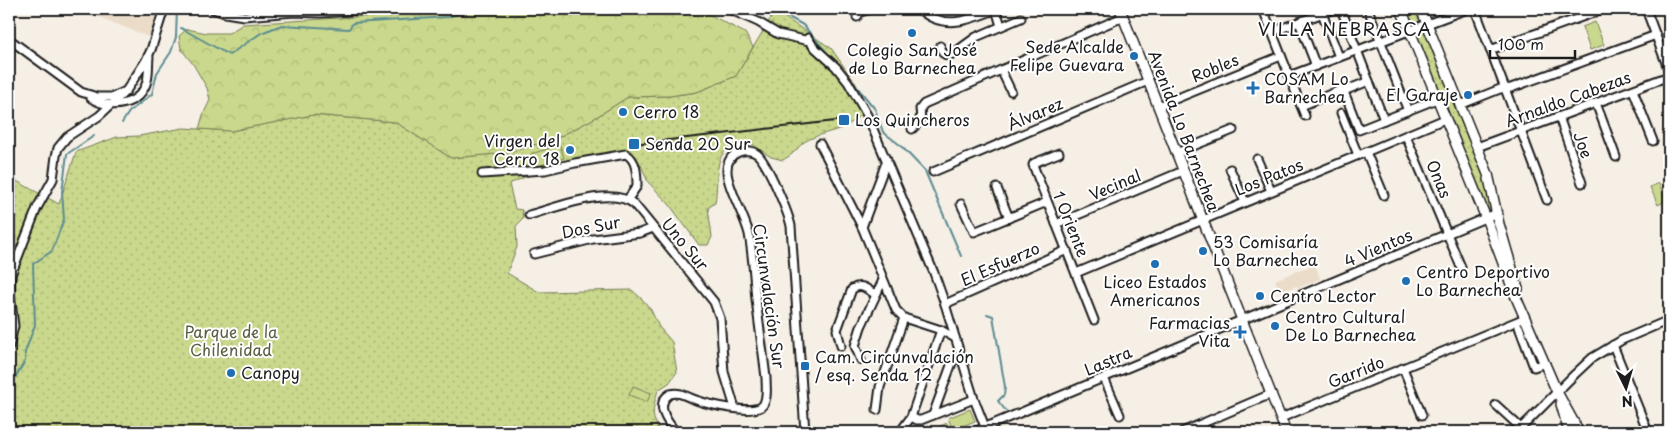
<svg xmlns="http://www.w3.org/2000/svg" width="1678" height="441" font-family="'Playpen Sans',sans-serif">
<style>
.built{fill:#ebdcc9}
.grass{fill:url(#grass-dots);stroke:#727a54}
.forest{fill:url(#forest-crowns);stroke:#727a54}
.garden{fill:#c9d88c;stroke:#727a54}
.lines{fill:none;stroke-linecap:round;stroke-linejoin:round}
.stream{stroke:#5c8c91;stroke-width:2}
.minor-casing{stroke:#1c1c1c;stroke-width:11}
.major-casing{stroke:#1c1c1c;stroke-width:12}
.minor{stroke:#fff;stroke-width:7}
.major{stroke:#fff;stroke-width:9}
.rail{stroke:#1c1c1c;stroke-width:2}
.poi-dot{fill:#1f6fb2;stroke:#fff;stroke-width:2}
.labels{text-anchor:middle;stroke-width:4;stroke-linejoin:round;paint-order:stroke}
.poi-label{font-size:16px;fill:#1c1c1c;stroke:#fff;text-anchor:start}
.street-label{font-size:16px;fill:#1c1c1c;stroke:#fff}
.park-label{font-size:16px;fill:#595e43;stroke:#fff}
.neighbourhood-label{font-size:18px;letter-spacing:1px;fill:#1c1c1c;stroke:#fff}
</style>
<defs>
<pattern id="grass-dots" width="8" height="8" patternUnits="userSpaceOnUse" patternTransform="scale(1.25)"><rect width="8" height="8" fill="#c9d88c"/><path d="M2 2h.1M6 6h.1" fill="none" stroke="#acb978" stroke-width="1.8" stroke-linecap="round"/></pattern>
<pattern id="forest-crowns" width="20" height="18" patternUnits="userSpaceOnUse" patternTransform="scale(1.25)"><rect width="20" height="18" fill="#c9d88c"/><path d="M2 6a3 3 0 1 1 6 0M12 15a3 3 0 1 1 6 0" fill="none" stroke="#acb978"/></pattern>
</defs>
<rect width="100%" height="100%" fill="#f6efe6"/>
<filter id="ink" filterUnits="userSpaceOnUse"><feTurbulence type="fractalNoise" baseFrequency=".02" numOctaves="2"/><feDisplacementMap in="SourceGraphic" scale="10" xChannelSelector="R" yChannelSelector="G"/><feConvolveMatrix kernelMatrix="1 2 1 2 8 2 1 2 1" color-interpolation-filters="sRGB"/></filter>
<g filter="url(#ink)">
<g class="built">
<polygon points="85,9 159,9 151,38 84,11"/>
<polygon points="1315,264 1320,279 1298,288 1297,286 1280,292 1275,280"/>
</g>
<g class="grass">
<polygon points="1404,9 1417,9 1490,190 1506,257"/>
<path d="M775,11L831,48L856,84L866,107C848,134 829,128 804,142C800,145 797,150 793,153C790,156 786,158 783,160L771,157L749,142C709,146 720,173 715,203L708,208L712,237L708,245H699L669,204L648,182L640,163L628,150L587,157L546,168L509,184L515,209L522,210L523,219L516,226L517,247L507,273L539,292L632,290L643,300L651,310L659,327L672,342L677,372L669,383L658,390C653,409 650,415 660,432H10L14,385L9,384V177L59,204L76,152L117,137L139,136L183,128L231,131L312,115L395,122L451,158L508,153L559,137L593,119L628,97L670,96L697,92L736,76Z"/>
</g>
<polygon class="forest" points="452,9 699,9 745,33 753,47 736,76 697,92 670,96 628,97 593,119 559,137 508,153 451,158 395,122 313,115 231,131 199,129 203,115 210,100 207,88 193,64 181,49 179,36 187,29 207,33 229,33 243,24 371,16"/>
<g class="garden">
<polygon points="1595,22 1604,45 1590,50 1582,27"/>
<polygon points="560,145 564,158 535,167 531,154"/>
<polygon points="1659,183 1666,201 1658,205 1650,187"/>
<polygon points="633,386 651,393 647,402 629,395"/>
<polygon points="970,409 975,421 953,430 948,418"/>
<polygon points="947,423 952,432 927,432"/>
</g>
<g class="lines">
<g class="stream">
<polyline points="136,9 155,15"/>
<polyline points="774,9 803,25 835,62"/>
<polyline points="181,28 229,55 261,33 282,25 349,29 353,23 448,17 473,9"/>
<polyline points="847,75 875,109 883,132 900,145 925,171 961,256"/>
<polyline points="122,123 129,112 152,94 157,73 171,52 176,37 177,9"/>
<polyline points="987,314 993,316 1005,387 1004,395 998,401 1006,411"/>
<polyline points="9,388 25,361 25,352 35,325 33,264 52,251 64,219 62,192 67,154 94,136"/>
</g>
<g class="minor-casing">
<g id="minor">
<polyline points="213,9 225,13 244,16 294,12 321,13 377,9"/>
<polyline points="729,9 758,22 778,34 809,41"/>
<path d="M919,9C943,31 970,20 997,9"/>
<polyline points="996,9 1001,26"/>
<polyline points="1263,9 1305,116"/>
<polyline points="1341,9 1384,120"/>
<polyline points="1368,9 1408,111"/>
<polyline points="1475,9 1547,200"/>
<polyline points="1646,9 1669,71"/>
<polyline points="1322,13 1339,57"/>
<polyline points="857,17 860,12 872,9"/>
<polyline points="1299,22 1316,66"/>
<polyline points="1272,32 1334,9"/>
<polyline points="808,38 813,46 836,67 848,82 867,115 934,273 945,304 974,399 987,432"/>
<polyline points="9,39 81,92 97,97 113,97 126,91 145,62 151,50 164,9"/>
<polyline points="940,46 943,53 948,56 954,53 976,37 1021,18"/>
<polyline points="1490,50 1604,9"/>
<polyline points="1289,76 1467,9"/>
<polyline points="1633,90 1653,141"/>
<polyline points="1011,91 1001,70 1123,17"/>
<polyline points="1344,91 1369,81"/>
<path d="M91,98C110,111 141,105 147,81C149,73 148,65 149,57"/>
<polyline points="1596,103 1616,157"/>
<polyline points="1460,105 1500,89 1511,88 1656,35"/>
<polyline points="1158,106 1281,56"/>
<polyline points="1301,106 1343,89 1359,130 1437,99"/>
<polyline points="1341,113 1358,155"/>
<polyline points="1559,117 1582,183"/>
<path d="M912,129C919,123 922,119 920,109L924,104L1001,70"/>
<polyline points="1406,136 1461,267"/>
<polyline points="820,144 862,227 896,310 904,318 941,330 955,338"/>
<polyline points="1477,147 1669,76"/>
<polyline points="1366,152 1384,195"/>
<polyline points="1059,153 1034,163 1033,165 1094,320"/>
<polyline points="1176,153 1233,130"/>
<polyline points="1257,159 1271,191"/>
<polyline points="1230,169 1245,202"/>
<polyline points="933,172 1148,81"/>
<path d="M482,174L545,170L575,163L626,154C637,160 637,175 637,186L628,199"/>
<polyline points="997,188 1009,218"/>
<polyline points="961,204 974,232 1047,202"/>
<path d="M529,215C556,208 611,185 634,204L714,302L720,318L724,372L735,408"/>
<polyline points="1056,224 1183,171"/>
<polyline points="862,227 887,160"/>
<polyline points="534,254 593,239 640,233 653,228"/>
<polyline points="1076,273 1445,119"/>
<polyline points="945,304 1067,250"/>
<polyline points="1519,327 1534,367 1545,363"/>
<polyline points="1613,345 1648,432"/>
<path d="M841,346L837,330L852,289C862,283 866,289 875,294"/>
<polyline points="9,347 14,326 10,295 11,275 37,208 53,179 56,156 58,148 67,137 99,116 126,91"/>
<polyline points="861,360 855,346 861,327 883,280"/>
<polyline points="1403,368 1422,415"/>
<polyline points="1104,378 1120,415"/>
<polyline points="1496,405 1521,428"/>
<polyline points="877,410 880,387 904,318"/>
<polyline points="933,415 953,360 961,355"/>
<polyline points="911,417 917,420 921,420 974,399"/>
<polyline points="1281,418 1525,318"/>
<path d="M676,432C667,422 654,404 670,394C681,391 686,397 696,400C707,404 756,416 763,405C768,398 766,387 766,378C763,352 759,325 756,299C754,278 753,256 749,234C745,216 726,185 727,170C727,162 731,155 739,152C744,150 752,150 757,154C767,162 788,212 791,226L805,432"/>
<polyline points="900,432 911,417 941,330"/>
<polyline points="974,432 1497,213"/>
<polyline points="1182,432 1271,394"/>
<polyline points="1517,432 1575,374 1592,358 1622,340 1669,320"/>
</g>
</g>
<g class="major-casing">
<g id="major">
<polyline points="1120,9 1286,432"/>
<polyline points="1401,9 1486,218 1515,295 1557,392 1579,432"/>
<polyline points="1421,9 1488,174 1499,224 1518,289"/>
<polyline points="1561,404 1569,432"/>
</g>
</g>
<use href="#minor" class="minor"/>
<use href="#major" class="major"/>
<polyline class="rail" points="634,144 844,120"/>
</g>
</g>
<g class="poi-dot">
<circle cx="912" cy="33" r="5"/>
<circle cx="1134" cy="56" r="5"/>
<path d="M1250.5 80.5h5v5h5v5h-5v5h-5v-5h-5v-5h5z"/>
<circle cx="1468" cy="95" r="5"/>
<circle cx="623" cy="112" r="5"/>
<rect x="838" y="114" width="12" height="12" rx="2.5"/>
<rect x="628" y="138" width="12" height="12" rx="2.5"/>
<circle cx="570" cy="150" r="5"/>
<circle cx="1203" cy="251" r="5"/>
<circle cx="1155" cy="264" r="5"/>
<circle cx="1406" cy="281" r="5"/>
<circle cx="1260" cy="296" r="5"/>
<circle cx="1275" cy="326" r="5"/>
<path d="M1237.5 324.5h5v5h5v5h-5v5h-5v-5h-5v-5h5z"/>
<rect x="800" y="361" width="10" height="10" rx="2.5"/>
<circle cx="231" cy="373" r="5"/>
</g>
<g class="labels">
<g class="poi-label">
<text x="1124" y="53" text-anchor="end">Sede Alcalde<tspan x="1124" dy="18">Felipe Guevara</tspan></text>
<text x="912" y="56" text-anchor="middle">Colegio San José<tspan x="912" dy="18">de Lo Barnechea</tspan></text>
<text x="1264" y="85">COSAM Lo<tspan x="1264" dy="18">Barnechea</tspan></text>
<text x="1458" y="101" text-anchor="end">El Garaje</text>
<text x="633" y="118">Cerro 18</text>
<text x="855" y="126">Los Quincheros</text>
<text x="560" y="147" text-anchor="end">Virgen del<tspan x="560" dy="18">Cerro 18</tspan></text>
<text x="645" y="150">Senda 20 Sur</text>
<text x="1213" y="248">53 Comisaría<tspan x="1213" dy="18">Lo Barnechea</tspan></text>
<text x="1416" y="278">Centro Deportivo<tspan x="1416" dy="18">Lo Barnechea</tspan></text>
<text x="1155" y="288" text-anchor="middle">Liceo Estados<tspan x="1155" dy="18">Americanos</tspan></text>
<text x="1270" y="302">Centro Lector</text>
<text x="1285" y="323">Centro Cultural<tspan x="1285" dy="18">De Lo Barnechea</tspan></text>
<text x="1230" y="329" text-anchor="end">Farmacias<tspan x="1230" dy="18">Vita</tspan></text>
<text x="815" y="363">Cam. Circunvalación<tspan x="815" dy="18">/ esq. Senda 12</tspan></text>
<text x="241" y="379">Canopy</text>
</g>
<g class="street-label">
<text transform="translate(1215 68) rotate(-22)" y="6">Robles</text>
<text transform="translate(1568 99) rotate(-20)" y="6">Arnaldo Cabezas</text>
<text transform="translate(1035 114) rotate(-23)" y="6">Álvarez</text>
<text transform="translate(1184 131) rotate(69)" y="6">Avenida Lo Barnechea</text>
<text transform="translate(1583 145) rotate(71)" y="6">Joe</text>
<text transform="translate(1269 177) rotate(-22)" y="6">Los Patos</text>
<text transform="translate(1439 179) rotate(67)" y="6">Onas</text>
<text transform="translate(1115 185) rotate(-23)" y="6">Vecinal</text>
<text transform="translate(1071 224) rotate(68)" y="6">1 Oriente</text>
<text transform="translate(591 227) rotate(-11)" y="6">Dos Sur</text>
<text transform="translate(685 244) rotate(50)" y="6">Uno Sur</text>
<text transform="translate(1378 248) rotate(-23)" y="6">4 Vientos</text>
<text transform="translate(1000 264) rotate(-24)" y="6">El Esfuerzo</text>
<text transform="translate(769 296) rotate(82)" y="6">Circunvalación Sur</text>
<text transform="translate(1108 361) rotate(-23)" y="6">Lastra</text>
<text transform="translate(1356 372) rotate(-22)" y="6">Garrido</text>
</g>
<g class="park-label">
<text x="231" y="338">Parque de la<tspan x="231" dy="18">Chilenidad</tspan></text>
</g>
<g class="neighbourhood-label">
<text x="1345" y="36">VILLA NEBRASCA</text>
</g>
</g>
<rect width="1678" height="441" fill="none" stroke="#fff" stroke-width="30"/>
<rect x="15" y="15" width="1648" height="411" fill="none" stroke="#1c1c1c" stroke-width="2" filter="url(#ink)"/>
<g transform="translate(1626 388) rotate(175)" stroke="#ffffff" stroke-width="4" paint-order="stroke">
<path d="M0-4L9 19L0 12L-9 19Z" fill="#1c1c1c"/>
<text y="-8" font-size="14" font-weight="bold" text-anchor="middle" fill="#1c1c1c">N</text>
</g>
<path d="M1490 50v8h85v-8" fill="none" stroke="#1c1c1c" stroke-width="2.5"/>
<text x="1498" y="50" font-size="15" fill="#1c1c1c" stroke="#ffffff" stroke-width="4" paint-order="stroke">100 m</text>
</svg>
